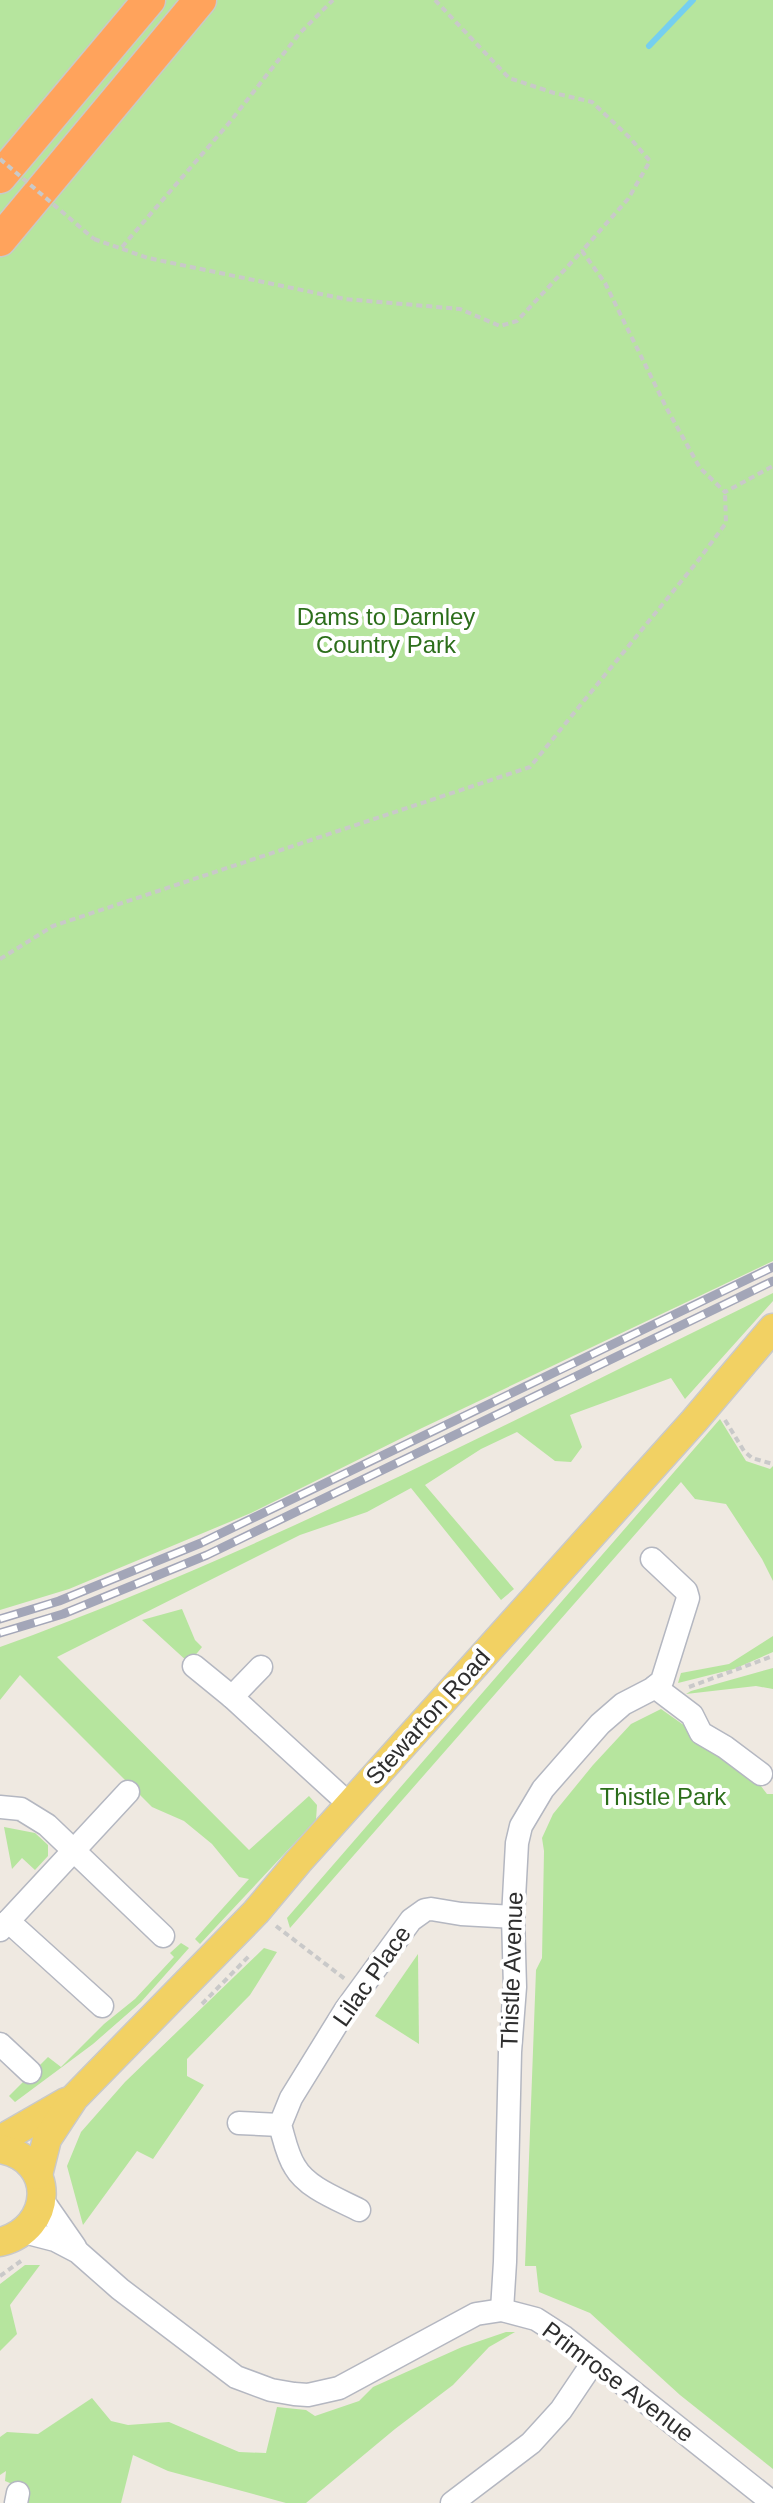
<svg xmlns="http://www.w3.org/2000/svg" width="773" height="2503" font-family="Helvetica,sans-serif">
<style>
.green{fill:#b6e59e}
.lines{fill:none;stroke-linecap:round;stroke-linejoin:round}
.stream{stroke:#75cff0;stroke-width:6}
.minor-casing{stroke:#b4b7c1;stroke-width:25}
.major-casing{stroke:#c9c9c9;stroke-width:31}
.highway-casing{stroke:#c9c9c9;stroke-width:35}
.path{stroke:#c9c9c9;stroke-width:4;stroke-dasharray:6 4;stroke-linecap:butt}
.minor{stroke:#fff;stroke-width:22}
.major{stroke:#f2d163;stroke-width:28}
.highway{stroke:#ffa35c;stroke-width:32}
.rail-casing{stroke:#a3a6b8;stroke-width:9}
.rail{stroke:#fff;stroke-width:6;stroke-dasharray:18;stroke-linecap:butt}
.path-bridge{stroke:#c9c9c9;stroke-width:4;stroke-dasharray:6 4;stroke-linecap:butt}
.labels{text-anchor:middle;stroke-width:8;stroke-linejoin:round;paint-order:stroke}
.park-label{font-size:24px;fill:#2c6e1b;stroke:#fff}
.street-label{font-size:24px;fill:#2e2e2e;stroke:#fff}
</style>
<rect width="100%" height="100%" fill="#efe9e1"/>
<g class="green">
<polygon points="0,0 773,0 773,1261 422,1428 251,1513 69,1589 0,1610"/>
<path d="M773,1293V1301L685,1399L671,1378L570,1415L582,1447L571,1462L555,1461L517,1432L481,1449L425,1485L514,1589L501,1600L411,1488L367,1512L300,1535L57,1657L249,1850L309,1796L317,1805L316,1820L200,1944L195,1939L249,1879L239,1877L212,1844L184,1821L152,1807L20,1675L0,1700V1647C267,1550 519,1417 773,1293Z"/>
<polygon points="720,1419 746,1461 770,1469 773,1466 773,1581 762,1559 726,1504 695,1499 681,1482 290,1928 287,1918"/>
<polygon points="182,1609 195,1640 202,1647 189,1663 142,1620"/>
<polygon points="773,1636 773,1652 734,1669 678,1683 681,1673 729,1664"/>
<polygon points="773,1668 773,1689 756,1686 686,1694 691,1691"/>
<polygon points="661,1709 750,1772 767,1794 773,1794 773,2469 680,2395 590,2313 539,2292 536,2266 525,2266 536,1970 542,1958 544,1851 542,1838 553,1814 593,1765 631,1724"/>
<polygon points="4,1827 35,1833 48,1845 48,1856 35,1870 22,1858 12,1869"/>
<polygon points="181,1943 189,1948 141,2002 93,2044 15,2102 9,2096 48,2057 61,2067 104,2024 135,1999 174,1957 170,1953"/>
<polygon points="264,1948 277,1952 250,1995 187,2059 187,2076 204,2085 153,2159 137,2151 83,2225 67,2166 81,2132 125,2082"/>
<polygon points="418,1954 419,2044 375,2016"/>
<polygon points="25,2265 40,2265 10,2305 17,2334 0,2351 0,2284"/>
<polygon points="506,2332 515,2332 489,2347 453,2385 395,2429 306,2503 286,2503 168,2471 133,2455 121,2503 27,2503 27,2490 5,2481 6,2471 0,2475 0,2437 7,2432 38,2434 92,2398 111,2421 128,2425 169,2422 239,2452 266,2453 277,2407 306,2410 315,2416 359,2401 373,2387 462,2347"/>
</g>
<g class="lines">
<polyline class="stream" points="649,46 693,0"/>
<g class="minor-casing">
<g id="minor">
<polyline points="194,1666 232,1697 350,1805"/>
<polyline points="655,1687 692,1715 701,1733 725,1747 761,1774"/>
<polyline points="232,1697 261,1667"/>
<polyline points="0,1807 21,1809 47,1825 163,1936"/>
<polyline points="8,1921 102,2006"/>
<polyline points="0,1930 128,1792"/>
<polyline points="0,2044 30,2072"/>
<polyline points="239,2123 280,2125"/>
<polyline points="41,2198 75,2247"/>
<path d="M359,2210C338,2199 307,2188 295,2167C287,2155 284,2138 280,2125L291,2098L346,2009L411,1920L425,1910L431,1909L461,1914L513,1917"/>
<polyline points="24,2232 55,2240 78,2252 120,2289 236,2377 271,2390 294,2394 308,2395 339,2388 476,2314 502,2310 536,2319 564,2337 773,2503"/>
<polyline points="502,2310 505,2262 510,2052 515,1987 513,1917 517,1843 521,1826 543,1789 600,1724 623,1704 652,1689 662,1681 688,1598 686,1591 652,1559"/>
<polyline points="16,2503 18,2493"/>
<polyline points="452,2503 531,2443 561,2410 594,2361"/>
</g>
</g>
<g class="major-casing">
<g id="major">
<polyline points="0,2140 66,2102"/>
<path d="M0,2149C57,2159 54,2229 0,2242"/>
<polyline points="38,2175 47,2139 74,2098 256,1912 298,1862 694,1421 773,1328"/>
</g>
</g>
<g class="highway-casing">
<g id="highway">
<polyline points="0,177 149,0"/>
<polyline points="0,240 200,0"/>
</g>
</g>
<g class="path">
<polyline points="435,0 509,78 554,93 592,102 630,138 650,161 628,199 582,251"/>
<polyline points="94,239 148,258 345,299 460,309 500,326 517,321 582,251 605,283 667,409 700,468 725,492 773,466"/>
<polyline points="122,247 229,123 299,34 333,0"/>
<polyline points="0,959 53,926 530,767 697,562 726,523 725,492"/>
<polyline points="725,1420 744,1451 752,1458 773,1464"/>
<polyline points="689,1687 773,1656"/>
<polyline points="276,1926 345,1979"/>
<polyline points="202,2004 249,1956"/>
<polyline points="0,2276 21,2261"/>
</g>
<use href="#minor" class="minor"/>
<use href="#major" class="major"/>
<use href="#highway" class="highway"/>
<g class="rail-casing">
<g id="rail">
<polyline points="0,1619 59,1601 201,1543 773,1267"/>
<polyline points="0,1633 63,1614 207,1555 773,1281"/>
</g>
</g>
<use href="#rail" class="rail"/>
<polyline class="path-bridge" points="0,159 94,239"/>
</g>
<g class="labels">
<g class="park-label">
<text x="386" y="625">Dams to Darnley<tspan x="386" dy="28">Country Park</tspan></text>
<text x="663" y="1805">Thistle Park</text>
</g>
<g class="street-label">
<text transform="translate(428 1717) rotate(-48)" y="8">Stewarton Road</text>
<text transform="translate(512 1970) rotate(-88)" y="8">Thistle Avenue</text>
<text transform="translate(372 1976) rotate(-55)" y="8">Lilac Place</text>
<text transform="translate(618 2382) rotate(37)" y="8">Primrose Avenue</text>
</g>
</g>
</svg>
